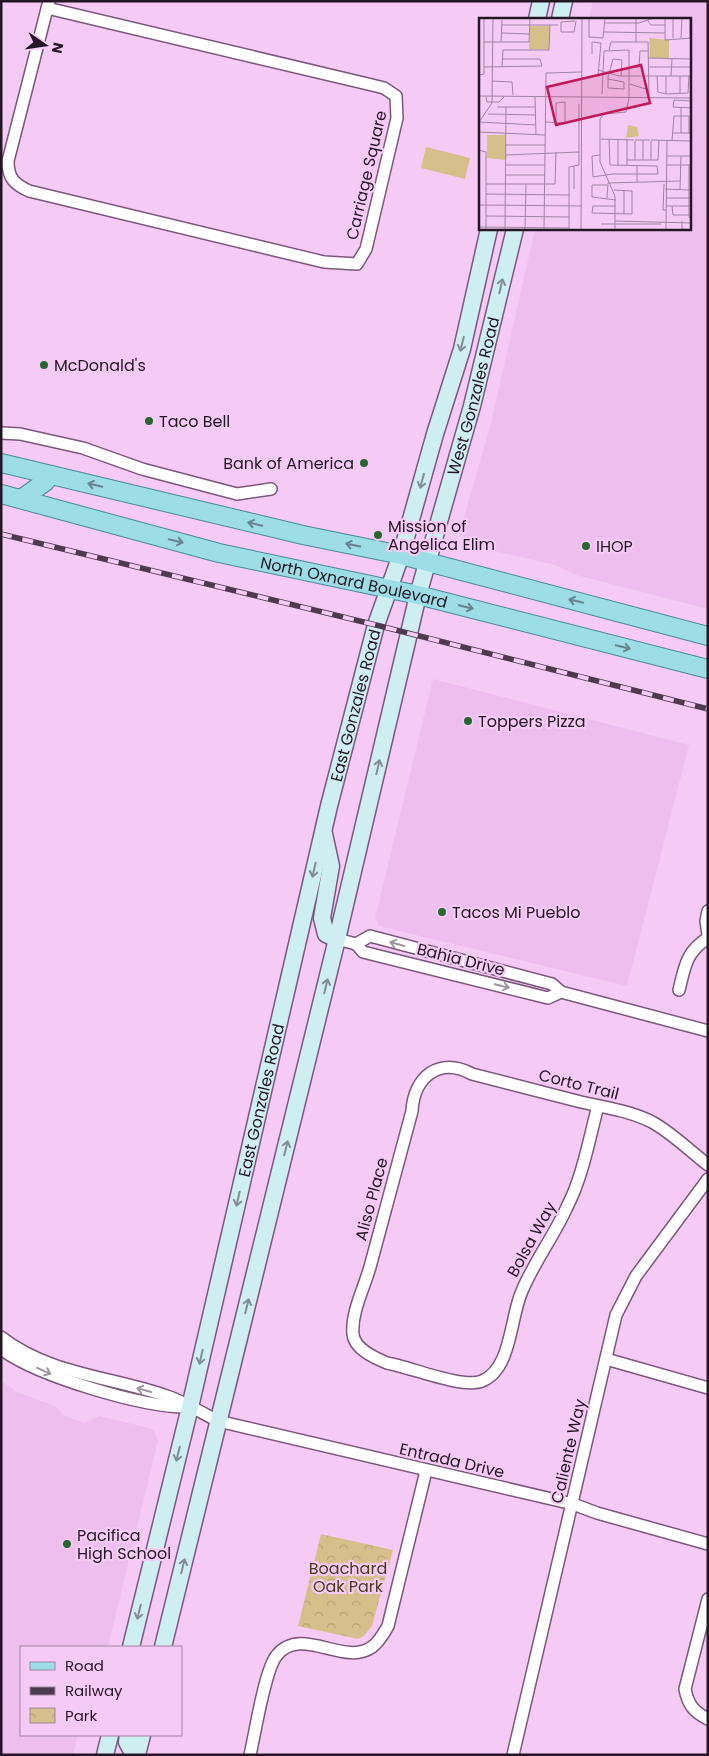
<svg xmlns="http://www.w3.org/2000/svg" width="709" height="1756" font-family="Poppins,sans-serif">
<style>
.built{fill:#eebeef}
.grass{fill:#d7bf8c}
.park{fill:url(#park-crowns)}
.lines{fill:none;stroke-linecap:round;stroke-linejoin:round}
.street-casing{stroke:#7b577c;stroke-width:14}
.secondary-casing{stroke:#7b577c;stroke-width:19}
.primary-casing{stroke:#488996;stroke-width:20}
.street{stroke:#fff;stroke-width:11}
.secondary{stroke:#ceeef2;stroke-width:16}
.primary{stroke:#9ddde5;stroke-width:18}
.rail-casing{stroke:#4e3a4f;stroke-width:5.5}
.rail{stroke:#f5cbf5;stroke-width:4;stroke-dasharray:11;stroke-linecap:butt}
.oneway{stroke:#828d96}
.oneway2{stroke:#67838f}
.oneway3{stroke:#9d969d}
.poi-dot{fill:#28662f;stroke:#f5cbf5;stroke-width:2}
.labels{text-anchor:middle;stroke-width:4.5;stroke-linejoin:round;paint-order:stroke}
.street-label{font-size:16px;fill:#251626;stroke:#f5cbf5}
.poi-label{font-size:16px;fill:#251626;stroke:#f5cbf5;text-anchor:start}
.park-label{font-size:16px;fill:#4a3c1b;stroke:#f5cbf5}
.inset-road{fill:none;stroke:#a283a2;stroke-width:1}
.view{fill:#c2185b;fill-opacity:0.15;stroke:#c2185b;stroke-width:2.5}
.inset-edge{fill:none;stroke:#251626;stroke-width:2.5}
</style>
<defs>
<pattern id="park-crowns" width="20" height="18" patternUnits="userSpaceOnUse" patternTransform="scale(1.25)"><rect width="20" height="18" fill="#d7bf8c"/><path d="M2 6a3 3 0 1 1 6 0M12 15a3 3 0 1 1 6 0" fill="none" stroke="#b8a379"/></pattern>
</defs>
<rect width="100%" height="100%" fill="#f5cbf5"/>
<g class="built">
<polygon points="593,1 708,1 708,609 576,575 555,565 469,545 460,531 491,423 535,229 690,229 690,19 589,19"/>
<polygon points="433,679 689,745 627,986 379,926 375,918"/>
<polygon points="1,1381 17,1392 55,1406 63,1415 85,1423 99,1416 153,1429 158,1440 108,1647 21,1647 21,1735 78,1735 73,1755 1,1755"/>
</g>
<polygon class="grass" points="426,147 470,158 465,179 421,168"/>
<polygon class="park" points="321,1534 393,1550 372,1626 364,1636 358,1639 298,1626"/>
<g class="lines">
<g class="street-casing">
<g id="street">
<path d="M47,8L372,85L384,88L396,96L397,118L366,249L357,264L324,262L29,191C14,184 8,178 8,161L49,1"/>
<polyline points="1,433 20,434 83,448 142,469 237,494 271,489"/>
<polyline points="708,911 706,921 708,935"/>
<polyline points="337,939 356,944 363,952 548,998 561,992"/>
<polyline points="356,944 370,936 552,984 561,992 708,1031"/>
<path d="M679,990C685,966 686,952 708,938"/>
<path d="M598,1106C589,1139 583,1176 567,1207C554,1236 534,1262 522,1291C510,1317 512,1369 482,1381C463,1389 410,1367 387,1363C375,1358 354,1349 353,1334C351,1313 364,1288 370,1267C384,1215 398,1163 412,1111C414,1077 439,1056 472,1074L581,1102C604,1107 630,1111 652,1122C672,1133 690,1151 708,1165"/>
<path d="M1,1337C48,1374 112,1377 167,1396C185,1402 202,1413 218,1421L573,1504L597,1513L708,1544"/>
<path d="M1,1349C37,1376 142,1407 186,1407"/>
<polyline points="606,1359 708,1388"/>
<path d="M708,1599L685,1689C688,1705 694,1712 708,1719"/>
<path d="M250,1755C255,1734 265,1668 277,1655C302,1625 344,1667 372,1647C379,1642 384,1633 388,1626L426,1471"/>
<polyline points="513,1755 616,1315 636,1276 708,1179"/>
</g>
</g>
<g class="secondary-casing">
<g id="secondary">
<polyline points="537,19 541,1"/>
<polyline points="560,19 564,1"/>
<polyline points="324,834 331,866 322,918 326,934 337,939"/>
<path id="s1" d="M131,1647L190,1407L329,806L376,625L401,555L435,434L462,349L489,229"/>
<path id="s2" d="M163,1647L337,939L418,595L472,406L515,229"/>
<polyline points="128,1735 127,1742 134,1755"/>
<polyline points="105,1755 110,1735"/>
<polyline points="137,1755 142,1735"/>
</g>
</g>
<g class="primary-casing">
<g id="primary">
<polyline points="1,463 303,535 401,555 708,636"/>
<path id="s3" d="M1,494L219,553L418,595L708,669"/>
<polyline points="21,499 45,482 51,475"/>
</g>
</g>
<use href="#street" class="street"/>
<use href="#secondary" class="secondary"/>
<use href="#primary" class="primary"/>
<g class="rail-casing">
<polyline id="rail" points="1,534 376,625 708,709"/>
</g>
<use href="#rail" class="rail"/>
</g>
<defs><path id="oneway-shaft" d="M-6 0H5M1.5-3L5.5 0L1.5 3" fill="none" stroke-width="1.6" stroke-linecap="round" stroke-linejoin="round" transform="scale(1.25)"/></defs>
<g class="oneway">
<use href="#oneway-shaft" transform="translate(501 286) rotate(-77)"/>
<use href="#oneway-shaft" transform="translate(462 344) rotate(104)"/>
<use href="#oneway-shaft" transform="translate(422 481) rotate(105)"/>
<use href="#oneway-shaft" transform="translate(378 767) rotate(-77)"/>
<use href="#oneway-shaft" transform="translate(314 870) rotate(103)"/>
<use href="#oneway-shaft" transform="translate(326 986) rotate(-76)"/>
<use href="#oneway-shaft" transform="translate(286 1148) rotate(-76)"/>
<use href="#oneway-shaft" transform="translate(238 1199) rotate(103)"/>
<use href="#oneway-shaft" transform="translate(247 1306) rotate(-76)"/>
<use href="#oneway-shaft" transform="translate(201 1357) rotate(103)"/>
<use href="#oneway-shaft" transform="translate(178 1454) rotate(104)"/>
<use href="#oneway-shaft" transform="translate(183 1566) rotate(-76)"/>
<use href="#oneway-shaft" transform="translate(139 1612) rotate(104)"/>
</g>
<g class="oneway2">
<use href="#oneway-shaft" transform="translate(95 485) rotate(-167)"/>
<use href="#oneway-shaft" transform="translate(255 524) rotate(-166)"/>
<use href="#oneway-shaft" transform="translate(176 541) rotate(14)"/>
<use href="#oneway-shaft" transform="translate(353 545) rotate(-169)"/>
<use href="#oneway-shaft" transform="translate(576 601) rotate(-166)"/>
<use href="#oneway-shaft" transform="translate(466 607) rotate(14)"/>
<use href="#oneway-shaft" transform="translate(623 647) rotate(14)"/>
</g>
<g class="oneway3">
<use href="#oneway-shaft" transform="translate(397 944) rotate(-164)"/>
<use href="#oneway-shaft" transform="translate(502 986) rotate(14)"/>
<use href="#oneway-shaft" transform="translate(44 1371) rotate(24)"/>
<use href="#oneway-shaft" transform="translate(144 1390) rotate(-165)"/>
</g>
<g class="poi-dot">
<circle cx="44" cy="365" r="5"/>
<circle cx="149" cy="421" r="5"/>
<circle cx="364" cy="463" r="5"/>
<circle cx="378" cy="535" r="5"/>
<circle cx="586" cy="546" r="5"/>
<circle cx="468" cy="721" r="5"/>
<circle cx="442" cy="912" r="5"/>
<circle cx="67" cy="1544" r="5"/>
</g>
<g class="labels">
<g class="street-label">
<text transform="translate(366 175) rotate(-77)" y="6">Carriage Square</text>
<text dy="6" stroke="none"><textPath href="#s2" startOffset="1289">West Gonzales Road</textPath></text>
<text dy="6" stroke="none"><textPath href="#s3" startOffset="364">North Oxnard Boulevard</textPath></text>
<text dy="6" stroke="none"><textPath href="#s1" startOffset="968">East Gonzales Road</textPath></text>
<text transform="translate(461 959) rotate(14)" y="6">Bahia Drive</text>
<text transform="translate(579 1084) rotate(14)" y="6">Corto Trail</text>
<text dy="6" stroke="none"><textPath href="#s1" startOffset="562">East Gonzales Road</textPath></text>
<text transform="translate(371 1199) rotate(-75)" y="6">Aliso Place</text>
<text transform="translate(531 1239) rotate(-61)" y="6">Bolsa Way</text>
<text transform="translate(568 1451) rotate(-77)" y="6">Caliente Way</text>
<text transform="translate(452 1460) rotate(13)" y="6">Entrada Drive</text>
</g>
<g class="poi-label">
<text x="54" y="371">McDonald's</text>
<text x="159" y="427">Taco Bell</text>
<text x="354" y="469" text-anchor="end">Bank of America</text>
<text x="388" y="532">Mission of<tspan x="388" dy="18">Angelica Elim</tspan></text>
<text x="596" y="552">IHOP</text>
<text x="478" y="727">Toppers Pizza</text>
<text x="452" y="918">Tacos Mi Pueblo</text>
<text x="77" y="1541">Pacifica<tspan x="77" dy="18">High School</tspan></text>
</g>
<g class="park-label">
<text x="348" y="1574">Boachard<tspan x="348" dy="18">Oak Park</tspan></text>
</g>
</g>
<g transform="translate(479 18)">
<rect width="212" height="212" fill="#f5cbf5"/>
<path d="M149,107L158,109L160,118L147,120Z" fill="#d7bf8c"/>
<path d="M51,8H70V32L50,31ZM170,20L190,22V40H171ZM8,117H26V142L8,140Z" fill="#d7bf8c"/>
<path class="inset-road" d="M110,0V19L124,20L126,0M186,0V22L213,20M96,3L82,4V14H95L97,3M169,3L172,7H186M126,5H160L175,0M23,7H79M125,14L186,15M23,15L50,16M194,20V0M202,20L203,0M211,20V0M5,24H50L51,0M22,24L23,2M157,24V0M130,32L132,24H169L170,78M113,36V24L122,25L119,57M170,40L210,41M5,49L63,48L61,41H23M23,49L24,32H70L71,7M151,49H160L161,33H169M170,49H213M119,52L140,58H213M0,57L5,56V0M178,58L179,74L187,76L209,75L210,58M192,58L193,41M129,61L145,64V71L129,70V59L134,41L143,42L142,58M13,63L33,64L34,77M151,66L170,72M123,76L125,33L150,32V80M187,76V58M201,76V58M0,78L213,80M7,79L8,84H20L25,79M56,79L57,117M213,83L195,82L194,89L213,90M18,89H57M9,96L57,97M0,104L13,85L14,0M0,104L57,107M66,104L86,105V84L77,85V104M0,114L66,117M194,115H213M202,115V90M122,121L155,122M156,122H171M172,122L213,123M193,122L195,98H210V115M26,127H66M0,132L7,134V212M27,137L100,134M121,137L113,138L114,159L133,156H179L178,148L131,147L130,121M188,138H213M148,142H179L180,122M156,142V123M164,142V122M172,142V123M26,147H66M148,147V121M188,147H213M210,147V199L213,202M139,148V122M26,157H66M158,164V148M7,166H76L77,134M185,166L184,192H187M128,167H113V179L137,182M95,171V148M186,171L210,172M135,172L153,173V196L113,195L114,188H137M201,172L202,138M7,176L90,177M128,180L129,165L201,163M187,180H210M0,187L103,188M187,188H210M193,188L194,197H210M145,196V172M7,198L90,199M136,203L213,205M203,203V211L211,212M122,206H182M0,209L90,210M26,212L27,89M46,212L47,166M65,212L67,55L103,54M90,212V149L100,147V86M102,212L103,0M136,212V178L121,144V101L125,96L147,94L150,80M187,212L188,122"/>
<path class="view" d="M162,47L171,85L77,107L68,69Z"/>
<rect width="212" height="212" class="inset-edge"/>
</g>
<rect width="709" height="1756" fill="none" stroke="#251626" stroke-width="5"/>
<rect x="20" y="1646" width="162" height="90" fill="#f5cbf5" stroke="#a283a2"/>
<rect x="30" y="1662" width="25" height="8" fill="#9ddde5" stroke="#a283a2"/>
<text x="65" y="1671" font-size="15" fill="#251626">Road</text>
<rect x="30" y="1687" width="25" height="8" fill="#4e3a4f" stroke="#a283a2"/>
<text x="65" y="1696" font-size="15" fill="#251626">Railway</text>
<rect x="30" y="1708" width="25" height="15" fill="url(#park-crowns)" stroke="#a283a2"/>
<text x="65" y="1721" font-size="15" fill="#251626">Park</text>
<g transform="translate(45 45) rotate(103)" stroke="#f5cbf5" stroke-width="4" paint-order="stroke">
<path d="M0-4L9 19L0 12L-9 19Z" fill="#251626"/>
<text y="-8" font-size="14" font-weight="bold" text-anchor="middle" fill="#251626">N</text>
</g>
</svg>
